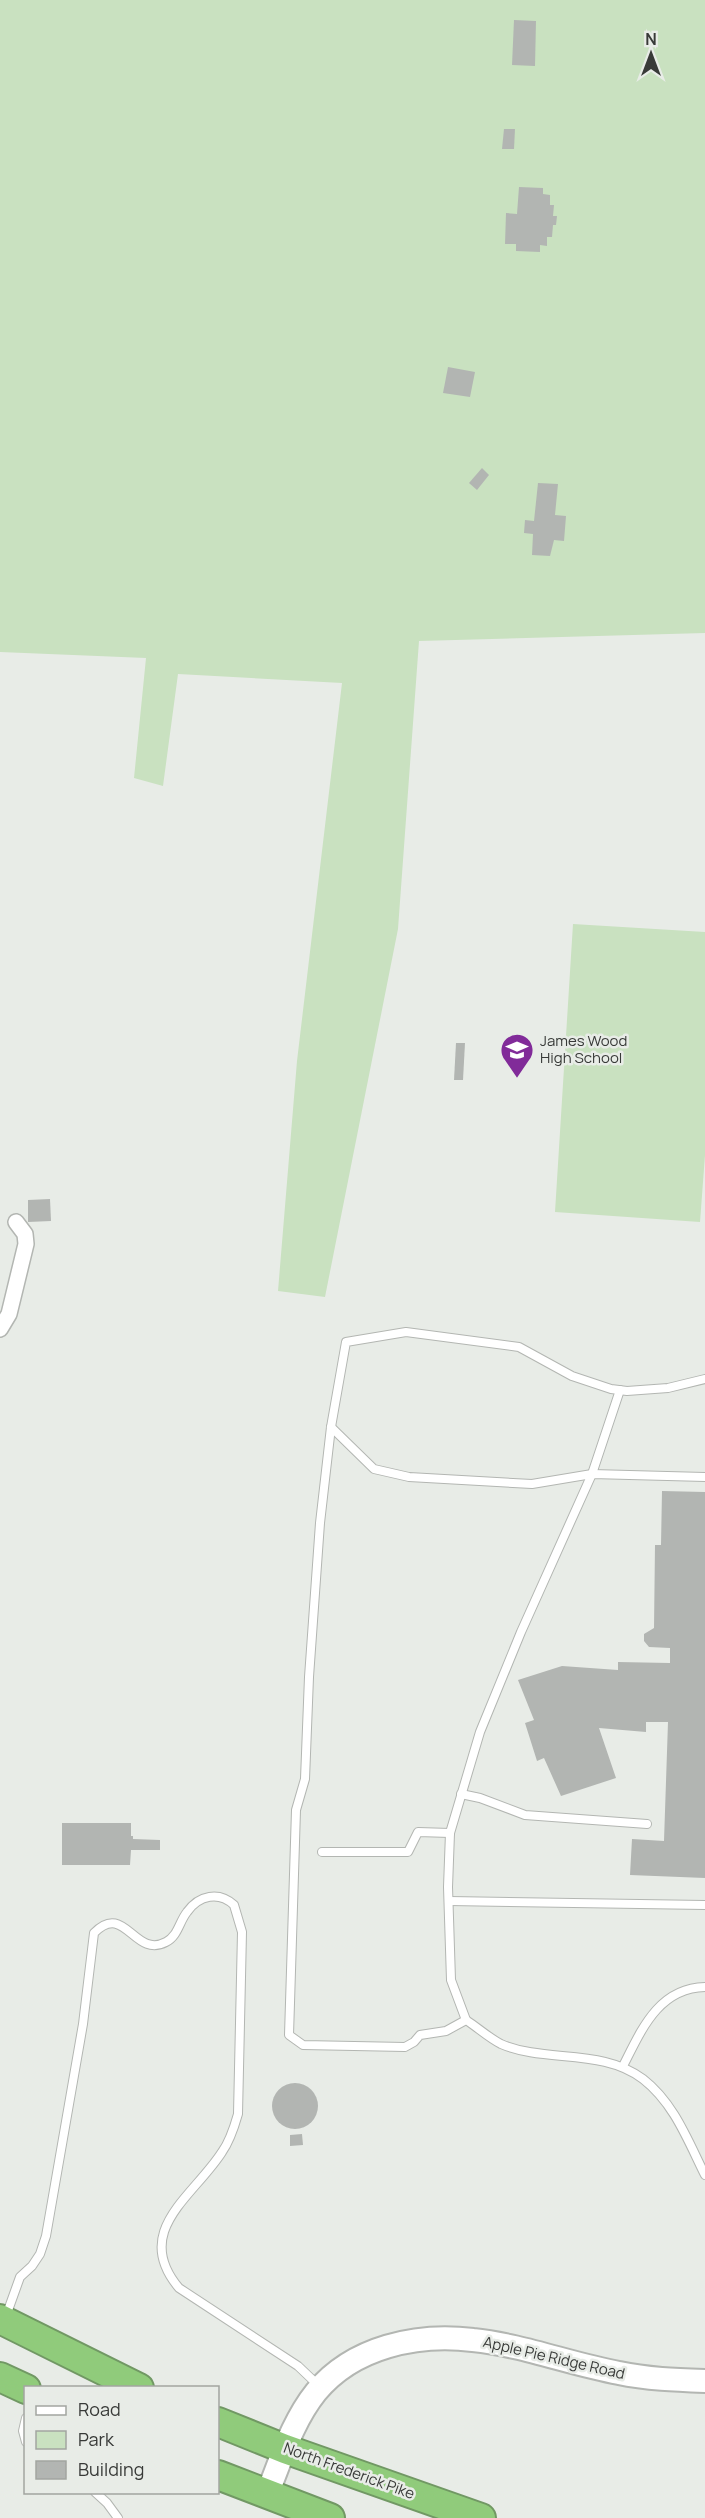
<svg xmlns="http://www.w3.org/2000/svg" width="705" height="2518" font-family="Manrope,sans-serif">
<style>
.green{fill:#c9e1c0}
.building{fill:#b2b5b2}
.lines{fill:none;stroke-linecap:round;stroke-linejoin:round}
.lane-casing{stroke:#b3b6b2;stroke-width:10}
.street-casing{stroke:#b3b6b2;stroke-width:18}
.secondary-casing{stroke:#b3b6b2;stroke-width:26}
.highway-casing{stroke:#719864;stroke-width:32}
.lane{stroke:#fff;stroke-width:8}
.street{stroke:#fff;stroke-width:15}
.secondary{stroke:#fff;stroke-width:22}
.highway{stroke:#90cb7b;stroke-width:28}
.labels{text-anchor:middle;stroke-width:5;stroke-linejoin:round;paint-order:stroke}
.poi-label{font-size:15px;fill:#383a38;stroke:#e8ece7;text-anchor:start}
.street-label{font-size:15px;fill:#383a38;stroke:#e8ece7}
</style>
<rect width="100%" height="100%" fill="#e8ece7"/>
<g class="green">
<polygon points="0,0 705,0 705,633 419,641 398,929 325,1297 278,1291 297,1061 342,683 178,674 163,786 134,778 146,658 0,652"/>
<polygon points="573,924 705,932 705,1155 700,1222 555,1212"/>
</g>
<g class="building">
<polygon points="514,20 536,21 535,66 512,65"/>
<polygon points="504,129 515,129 514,149 502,149"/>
<polygon points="519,187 543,188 543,194 550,195 550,205 554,205 553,216 557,216 556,225 553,225 552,237 547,237 547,246 540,245 540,252 516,251 516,244 505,244 506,213 517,214"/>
<polygon points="448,367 475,372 470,397 443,393"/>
<polygon points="482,468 489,475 477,490 469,483"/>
<polygon points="538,483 558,484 555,515 566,516 564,541 554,540 550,556 532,555 533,534 524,533 525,520 534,521"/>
<polygon points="456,1043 465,1043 463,1080 454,1080"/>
<polygon points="50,1199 51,1221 28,1222 28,1200"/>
<polygon points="662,1491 705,1492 705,1878 630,1875 632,1839 664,1841 668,1722 646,1722 646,1732 599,1728 616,1778 561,1796 544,1758 537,1761 525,1723 534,1720 518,1680 562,1666 618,1670 618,1662 670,1663 670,1648 649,1647 644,1641 644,1634 654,1628 655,1545 661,1545"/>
<polygon points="62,1823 131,1823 131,1836 133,1836 133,1839 160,1840 160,1850 131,1850 130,1865 62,1865"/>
<circle cx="295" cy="2106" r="23"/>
<polygon points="302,2134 303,2145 290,2146 290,2135"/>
</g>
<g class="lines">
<g class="lane-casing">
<g id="lane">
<path d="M705,1379L668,1388L627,1391L611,1389L572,1376L519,1347L406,1332L346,1342L331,1427L320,1523L309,1677L305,1779L296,1810L289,2035L303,2045L405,2047L414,2042L420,2035L446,2031L466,2020C477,2027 489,2038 501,2044C545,2063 603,2048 643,2079C674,2103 688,2141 705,2175"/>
<polyline points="331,1427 374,1469 409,1477 532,1484 592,1474 705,1477"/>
<polyline points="461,1794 480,1798 525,1815 647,1824"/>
<polyline points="322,1852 408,1852 418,1832 450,1833"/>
<polyline points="449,1901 705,1905"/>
<polyline points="466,2020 451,1980 448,1887 450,1833 480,1732 521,1632 592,1474 620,1390"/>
<path d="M623,2066C641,2031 658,1988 705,1987"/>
<path d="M6,2316L20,2277L32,2266L40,2254L46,2236L83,2024L94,1933C125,1901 134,1959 166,1942C178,1936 179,1922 187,1912C199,1895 219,1891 234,1905L242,1932L238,2114C234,2128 230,2141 222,2152C194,2196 131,2231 179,2288L298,2366L319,2386"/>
<polyline points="26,2418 23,2431 26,2442"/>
<polyline points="95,2492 107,2503 118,2518"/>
</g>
</g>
<g class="street-casing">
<polyline id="street" points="0,1329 9,1314 26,1244 25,1234 16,1222"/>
</g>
<g class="secondary-casing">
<path id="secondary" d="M267,2494C281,2460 292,2422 316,2392C353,2347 417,2333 473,2340C522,2345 570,2364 619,2373C647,2379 676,2380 705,2381"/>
</g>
<g class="highway-casing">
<g id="highway">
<polyline points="0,2319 139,2388"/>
<polyline points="0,2377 26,2389"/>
<polyline points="218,2422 285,2449 481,2518"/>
<polyline points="218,2475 330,2518"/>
</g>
</g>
<use href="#lane" class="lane"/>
<use href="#street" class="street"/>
<use href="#secondary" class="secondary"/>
<use href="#highway" class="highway"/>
</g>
<defs>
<g id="school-pin" transform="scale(1.725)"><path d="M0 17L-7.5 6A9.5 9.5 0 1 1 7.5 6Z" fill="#812b99" stroke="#e8ece7"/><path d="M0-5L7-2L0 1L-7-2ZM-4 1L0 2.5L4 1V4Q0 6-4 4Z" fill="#fff"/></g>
</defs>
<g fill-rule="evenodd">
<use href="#school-pin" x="517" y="1050"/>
</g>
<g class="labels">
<g class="poi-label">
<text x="540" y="1046">James Wood<tspan x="540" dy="17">High School</tspan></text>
</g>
<g class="street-label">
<text transform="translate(554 2358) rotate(13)" y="5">Apple Pie Ridge Road</text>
<text transform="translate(349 2471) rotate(20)" y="5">North Frederick Pike</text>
</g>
</g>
<rect x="24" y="2386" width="195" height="108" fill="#e8ece7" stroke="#a2a5a1" stroke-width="1.5"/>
<rect x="36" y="2406" width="30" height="9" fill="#ffffff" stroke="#a2a5a1" stroke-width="1.5"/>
<text x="78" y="2416" font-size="18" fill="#383a38">Road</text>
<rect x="36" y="2431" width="30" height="18" fill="#c9e1c0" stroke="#a2a5a1" stroke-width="1.5"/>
<text x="78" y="2446" font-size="18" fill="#383a38">Park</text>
<rect x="36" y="2461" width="30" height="18" fill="#b2b5b2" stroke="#a2a5a1" stroke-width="1.5"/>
<text x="78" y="2476" font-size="18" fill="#383a38">Building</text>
<g transform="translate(651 54)" stroke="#e8ece7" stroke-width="4.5" paint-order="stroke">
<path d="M0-4.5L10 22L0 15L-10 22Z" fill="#383a38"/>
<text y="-9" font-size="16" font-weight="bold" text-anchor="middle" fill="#383a38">N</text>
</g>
</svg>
